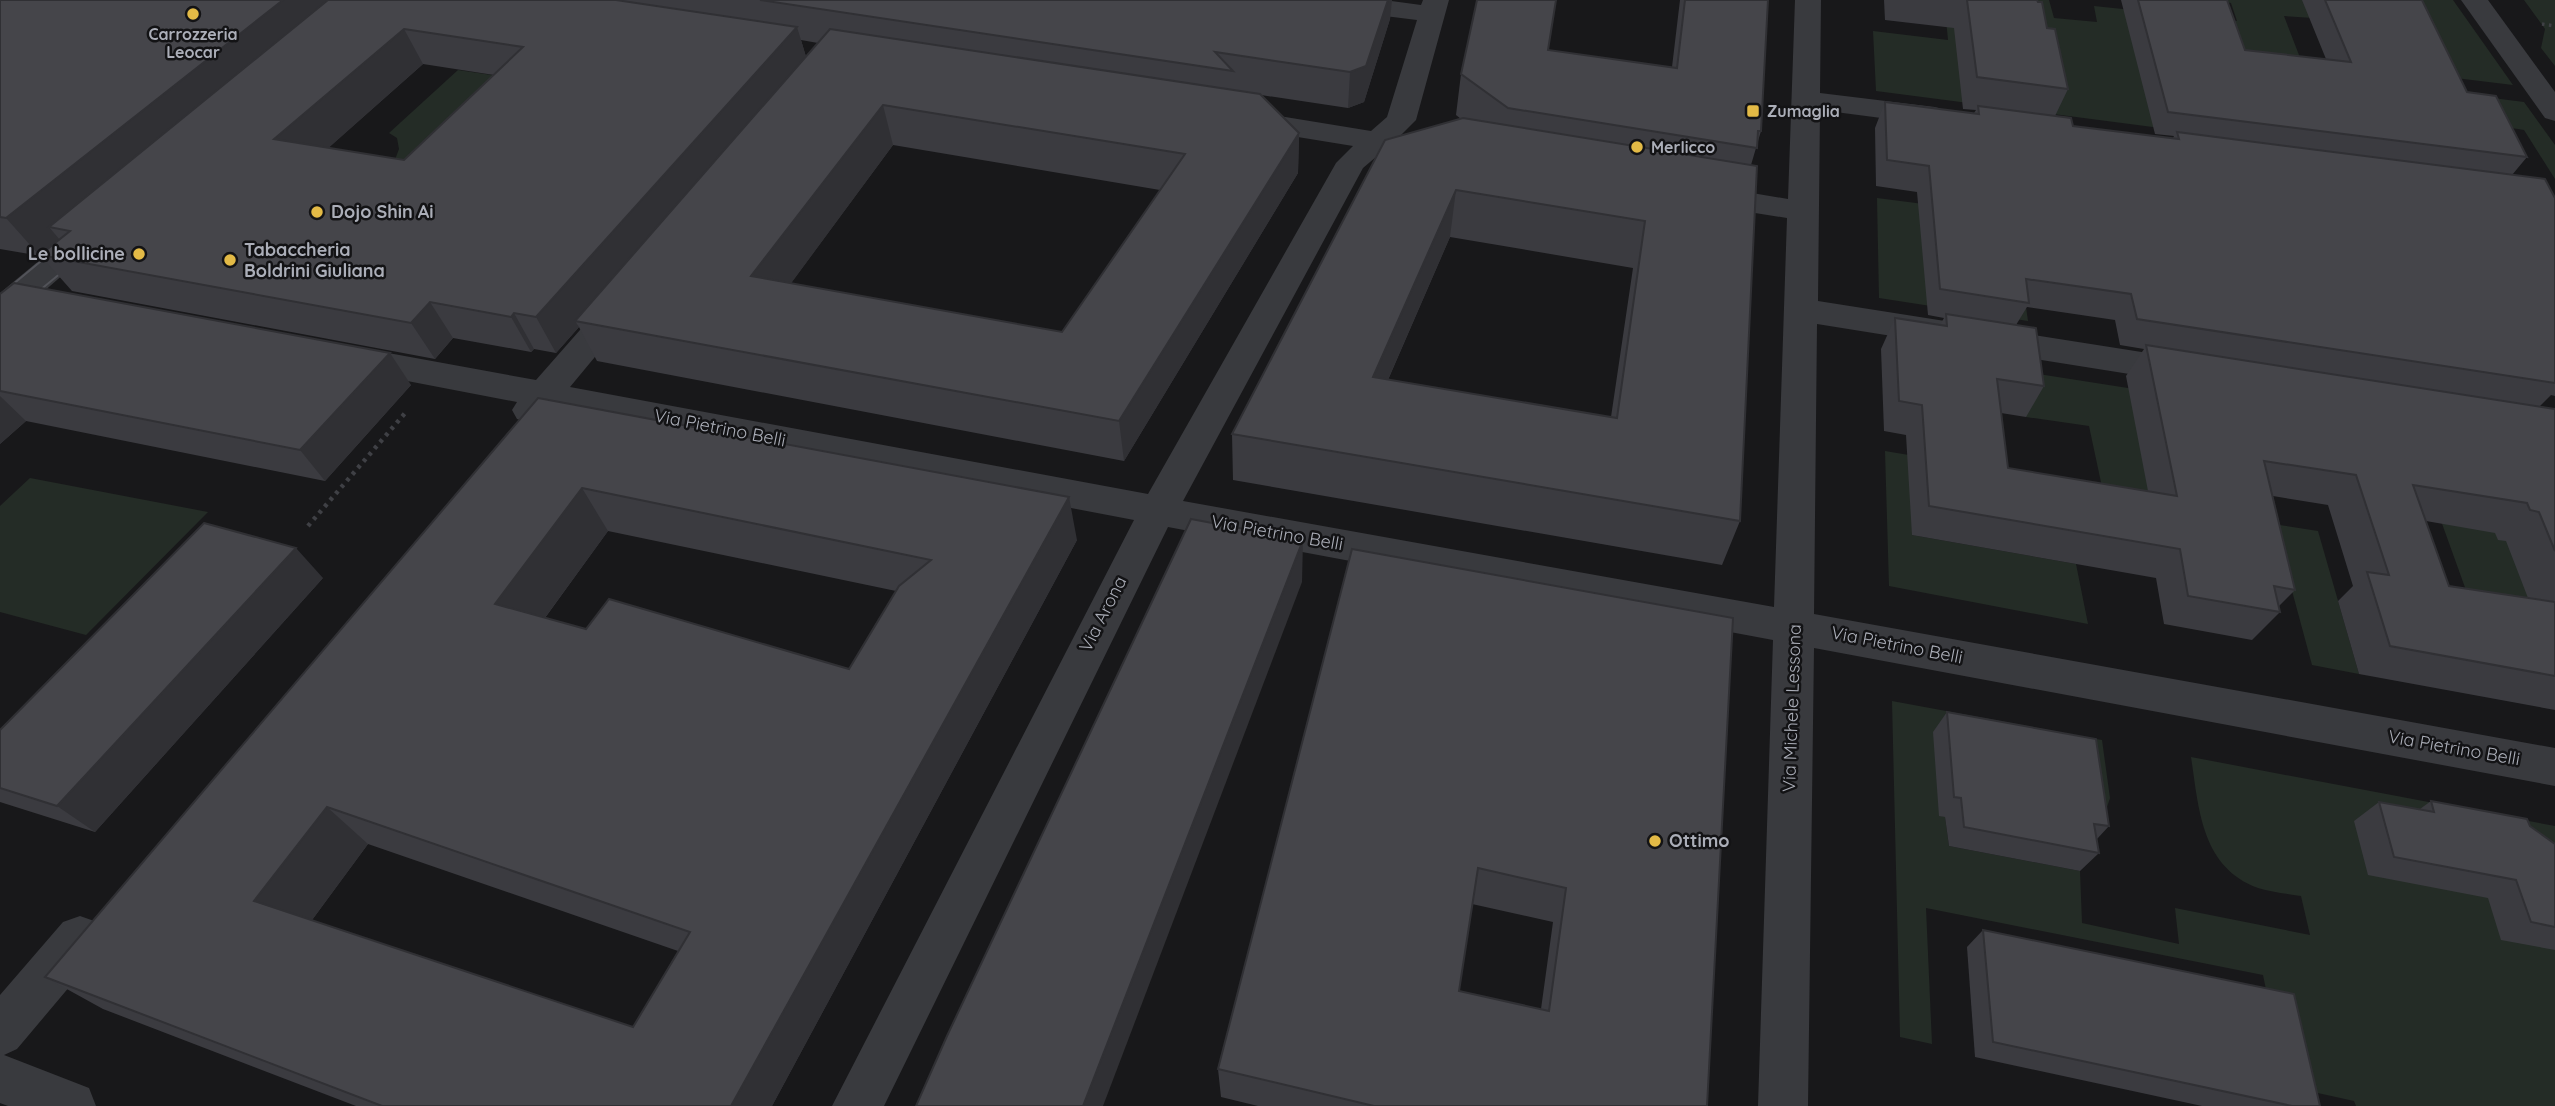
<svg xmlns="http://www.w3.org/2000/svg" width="2555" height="1106" font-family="Quicksand,sans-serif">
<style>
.green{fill:#242c26}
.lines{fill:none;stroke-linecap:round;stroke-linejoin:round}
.path-far1{stroke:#3f4045;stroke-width:3.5;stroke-dasharray:2.5 4.5;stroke-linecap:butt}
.path{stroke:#3f4045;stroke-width:4.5;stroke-dasharray:3.5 5;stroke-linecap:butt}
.minor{fill:#393a3e;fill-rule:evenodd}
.tram{stroke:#525359;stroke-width:2}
.wall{fill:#3b3b40;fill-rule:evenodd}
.shaded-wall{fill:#303034}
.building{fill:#45454a;stroke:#303034;stroke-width:2;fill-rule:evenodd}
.poi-dot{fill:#e3ba46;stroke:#131315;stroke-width:2.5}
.labels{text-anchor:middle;stroke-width:5;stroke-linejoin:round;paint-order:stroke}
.far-poi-label{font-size:16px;font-weight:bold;fill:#abaeb8;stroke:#131315;text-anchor:start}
.poi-label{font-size:18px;font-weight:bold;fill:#abaeb8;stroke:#131315;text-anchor:start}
.street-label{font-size:18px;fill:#abaeb8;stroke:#131315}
</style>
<rect width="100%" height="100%" fill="#18181a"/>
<g class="green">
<polygon points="2017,0 2049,0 2054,18 2097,22 2094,6 2237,21 2231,3 2208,0 2453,0 2513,85 2439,76 2313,18 2284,16 2309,81 2214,135 1876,91 1873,31 1948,40 1945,9"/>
<polygon points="2524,0 2555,0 2555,66 2541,48 2545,29"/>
<polygon points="458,70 539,82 506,116 393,165 399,149 397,138 389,133"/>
<polygon points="2375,83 2524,102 2555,145 2555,179 2524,130 2481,123"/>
<polygon points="1877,198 1947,207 2026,307 2028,321 1879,298"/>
<polygon points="2020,371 2243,406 2273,524 2318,531 2359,674 2312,665 2284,561 1912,535 2076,564 2088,624 1889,586 1885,451 2102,487 2089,426 2026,417"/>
<polygon points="2409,432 2555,549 2498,679"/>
<polygon points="30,478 208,512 86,635 0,612 0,506"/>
<path d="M1892,701L2102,740L2110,798L2105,813L1939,815L1945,817L1949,846L2080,871L2082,923L2179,944L2175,908L2310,935L2301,896C2287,894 2272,892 2258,888C2201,867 2199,809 2191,757L2555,826V1106H2356L2354,1101L2286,1086L2263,975L1926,908L1932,1044L1900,1037Z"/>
</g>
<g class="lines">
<polyline class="path-far1" points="2542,24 2555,26"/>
<polyline class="path" points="308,526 406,412"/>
<g class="minor">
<path d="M1307,0H1384L1421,5L1423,0H1449L1416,120L1401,135L1446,144L1450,150L1446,156L1435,159L1383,151L1363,168L1183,501L1774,607L1787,218L1705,205L1694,202L1690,195L1694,188L1705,185L1788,199L1795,0H1821L1820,93L1935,107L1945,110L1950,116L1945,122L1935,125L1820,110L1818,301L2186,359L2198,362L2203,371L2198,380L2186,383L1817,324L1814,614L2555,748V786L1814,648L1808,1106H1758L1773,640L1168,527L884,1106H832L1134,520L551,409C541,421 533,424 517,419L512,410L517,402L350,370L338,367L333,358L338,349L350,346L536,380L609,297L621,294L633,297L638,305L570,387L1148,494L1336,163L1353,146L1242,128L1232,125L1227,119L1232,113L1242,110L1371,131L1387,117L1417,20L1320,8L1311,6Z"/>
<polygon points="2461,0 2488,0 2555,92 2555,121 2545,118"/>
<polygon points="92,223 103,226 108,233 103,240 12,319 0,322 0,293 81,226"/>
<polygon points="80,916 97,922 103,938 97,954 17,1049 4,1055 89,1088 96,1106 8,1106 0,1103 0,995 63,922"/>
</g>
<g class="tram">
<polyline points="0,295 58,247"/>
<polyline points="0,323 73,263"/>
</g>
</g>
<g class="wall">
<path d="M0,0H1392L1390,19L1364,102L1348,108L1261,95L1299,133L1298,173L1124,461L597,361L579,327L556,353L534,349L531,352L453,338L435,359L72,291L41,256L0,249ZM801,40L818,43L806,57ZM423,64L494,75L404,160L328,148ZM893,145L1160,190L1062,332L791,283Z"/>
<path d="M1680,0H1768L1761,131L1751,165L1740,521L1722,565L1233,480L1232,434L1461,119L1456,115L1461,74L1548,50L1672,67ZM1450,237L1633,268L1611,417L1388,380Z"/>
<path d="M1884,0H2037L2068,89L2055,116L2073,126L2173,138L2174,136L2155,134L2121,0H2227L2245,50L2326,59L2302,0H2422L2467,92L2527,157L2512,175L2555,198V396L2551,395L2540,406L2555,409V710L2359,674L2338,601L2353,586L2328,505L2273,496L2295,590L2278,607L2280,612L2252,640L2164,624L2156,578L1912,535L1906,435L1884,431L1881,349L1895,318L1940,325L1944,318L1928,315L1917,192L1876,186L1875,128L1885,102L1974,113L1976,110L1963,109L1954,28L1885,20ZM2027,307L2115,320L2120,345L2144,349L2126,376L2148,491L2008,468L2001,413L2026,417L2044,386L2016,325ZM2426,521L2495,533L2498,540L2506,541L2528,598L2449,586Z"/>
<polygon points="0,294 411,385 325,481 26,421 0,444"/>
<path d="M538,398L1077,540L772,1106H356L103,1009L45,977ZM608,531L896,591L849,669L586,629L545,618ZM368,844L678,951L633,1027L312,920Z"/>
<path d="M1352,549L1707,1106H1258L1221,1097L1218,1069ZM1472,904L1553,922L1541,1009L1459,991Z"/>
<polygon points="323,578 95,832 0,802 0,730"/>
<polygon points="1947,712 2109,826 2097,839 2099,853 2080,871 1949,846 1945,817 1939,816 1933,732"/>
<polygon points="2431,801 2530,826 2555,844 2555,950 2501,940 2488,898 2368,875 2354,821 2379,802 2420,809"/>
<polygon points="1983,930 2320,1106 2202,1106 1975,1057 1967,947"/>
</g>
<g class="shaded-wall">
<polygon points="283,0 341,0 70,231 49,227 60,240 40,256 6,218"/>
<polygon points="1388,0 1392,0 1390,19 1364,102 1348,108 1350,72"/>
<polygon points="797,27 808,63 575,321 579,327 556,353 536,317"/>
<polygon points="404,29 423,64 298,175 274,139"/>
<polygon points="883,105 893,145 767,316 751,276"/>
<polygon points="1299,133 1298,173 1124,461 1119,421"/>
<polygon points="1456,190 1450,237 1369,423 1373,377"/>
<polygon points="430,302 453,338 435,359 411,323"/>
<polygon points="514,313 534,349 531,352 511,317"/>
<polygon points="390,353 411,385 325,481 300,450"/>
<polygon points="0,396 26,421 0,444"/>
<polygon points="582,488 608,531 525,645 495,604"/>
<polygon points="1069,497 1077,540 772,1106 731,1106"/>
<polygon points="1303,540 1302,582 1103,1106 1083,1106"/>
<polygon points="296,548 323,578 95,832 57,806"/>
<polygon points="327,807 368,844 301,935 254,901"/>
</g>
<g class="building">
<polygon points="0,0 283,0 6,218 0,217"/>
<path d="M328,0H616L797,27L536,317L514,313L511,317L430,302L411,323L40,255L70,231L49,227ZM404,29L523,47L404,160L274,139Z"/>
<polygon points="760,0 1388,0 1366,66 1350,72 1215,52 1233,71"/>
<polygon points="1477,0 1556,0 1548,50 1677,68 1685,0 1768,0 1761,131 1758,131 1757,148 1508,108 1461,74"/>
<polygon points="1967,0 2037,0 2038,2 2042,2 2047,28 2055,29 2068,89 1977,77"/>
<polygon points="2138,0 2227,0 2245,50 2351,62 2325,0 2422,0 2467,92 2496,96 2527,157 2168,112"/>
<path d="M830,29L1260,94L1299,133L1119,421L575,321ZM883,105L1185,154L1062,332L751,276Z"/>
<polygon points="1885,102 1979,114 1978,106 2071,118 2073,126 2179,139 2177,132 2545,179 2555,198 2555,383 2137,319 2131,294 2026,279 2029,303 1940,289 1929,166 1887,160"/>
<path d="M1463,118L1757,166L1740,521L1232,434L1385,140ZM1456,190L1645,221L1617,418L1373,377Z"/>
<polygon points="14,283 390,353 300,450 0,391 0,294"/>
<polygon points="1946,314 2036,328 2044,386 1997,379 2008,468 2177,496 2146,345 2555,409 2555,551 2539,512 2530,510 2527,503 2413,485 2449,586 2555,602 2555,676 2390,646 2367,572 2389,575 2356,475 2264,461 2295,590 2274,586 2280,612 2188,596 2180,549 1929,506 1922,405 1899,401 1895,318 1947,326"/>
<path d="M538,398L1069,497L731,1106H382L45,977ZM582,488L931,560L899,586L849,669L609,599L586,629L495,604ZM327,807L690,932L633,1027L254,901Z"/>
<polygon points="1191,519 1303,540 1083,1106 916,1106 947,1036"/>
<polygon points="204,523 296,548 57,806 0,788 0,730"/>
<path d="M1352,549L1733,618L1707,1106H1374L1218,1069ZM1478,868L1566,888L1549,1011L1459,991Z"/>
<polygon points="1947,712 2096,739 2109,826 2094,824 2099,853 1964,827 1961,798 1954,797"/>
<polygon points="2431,801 2527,819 2530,826 2555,844 2555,927 2531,922 2516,880 2394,857 2379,802 2434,812"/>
<polygon points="1983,930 2294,994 2320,1106 2292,1106 1993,1042"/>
</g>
<g class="poi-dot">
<circle cx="193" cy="14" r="7"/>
<rect x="1746" y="104" width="14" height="14" rx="3.5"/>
<circle cx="1637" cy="147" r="7"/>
<circle cx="317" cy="212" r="7"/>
<circle cx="139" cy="254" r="7"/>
<circle cx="230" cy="260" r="7"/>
<circle cx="1655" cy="841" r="7"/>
</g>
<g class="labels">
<g class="far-poi-label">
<text x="193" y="40" text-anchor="middle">Carrozzeria<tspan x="193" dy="18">Leocar</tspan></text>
<text x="1767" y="117">Zumaglia</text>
<text x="1651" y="153">Merlicco</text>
</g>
<g class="poi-label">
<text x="331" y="218">Dojo Shin Ai</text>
<text x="244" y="256">Tabaccheria<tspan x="244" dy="21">Boldrini Giuliana</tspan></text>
<text x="125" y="260" text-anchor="end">Le bollicine</text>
<text x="1669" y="847">Ottimo</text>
</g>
<g class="street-label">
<text transform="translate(720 428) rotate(11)" y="6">Via Pietrino Belli</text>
<text transform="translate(1277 533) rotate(10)" y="6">Via Pietrino Belli</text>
<text transform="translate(1103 614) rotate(-63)" y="6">Via Arona</text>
<text transform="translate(1897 645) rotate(11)" y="6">Via Pietrino Belli</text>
<text transform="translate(1792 708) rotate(-88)" y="6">Via Michele Lessona</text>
<text transform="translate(2454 748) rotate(10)" y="6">Via Pietrino Belli</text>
</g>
</g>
</svg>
